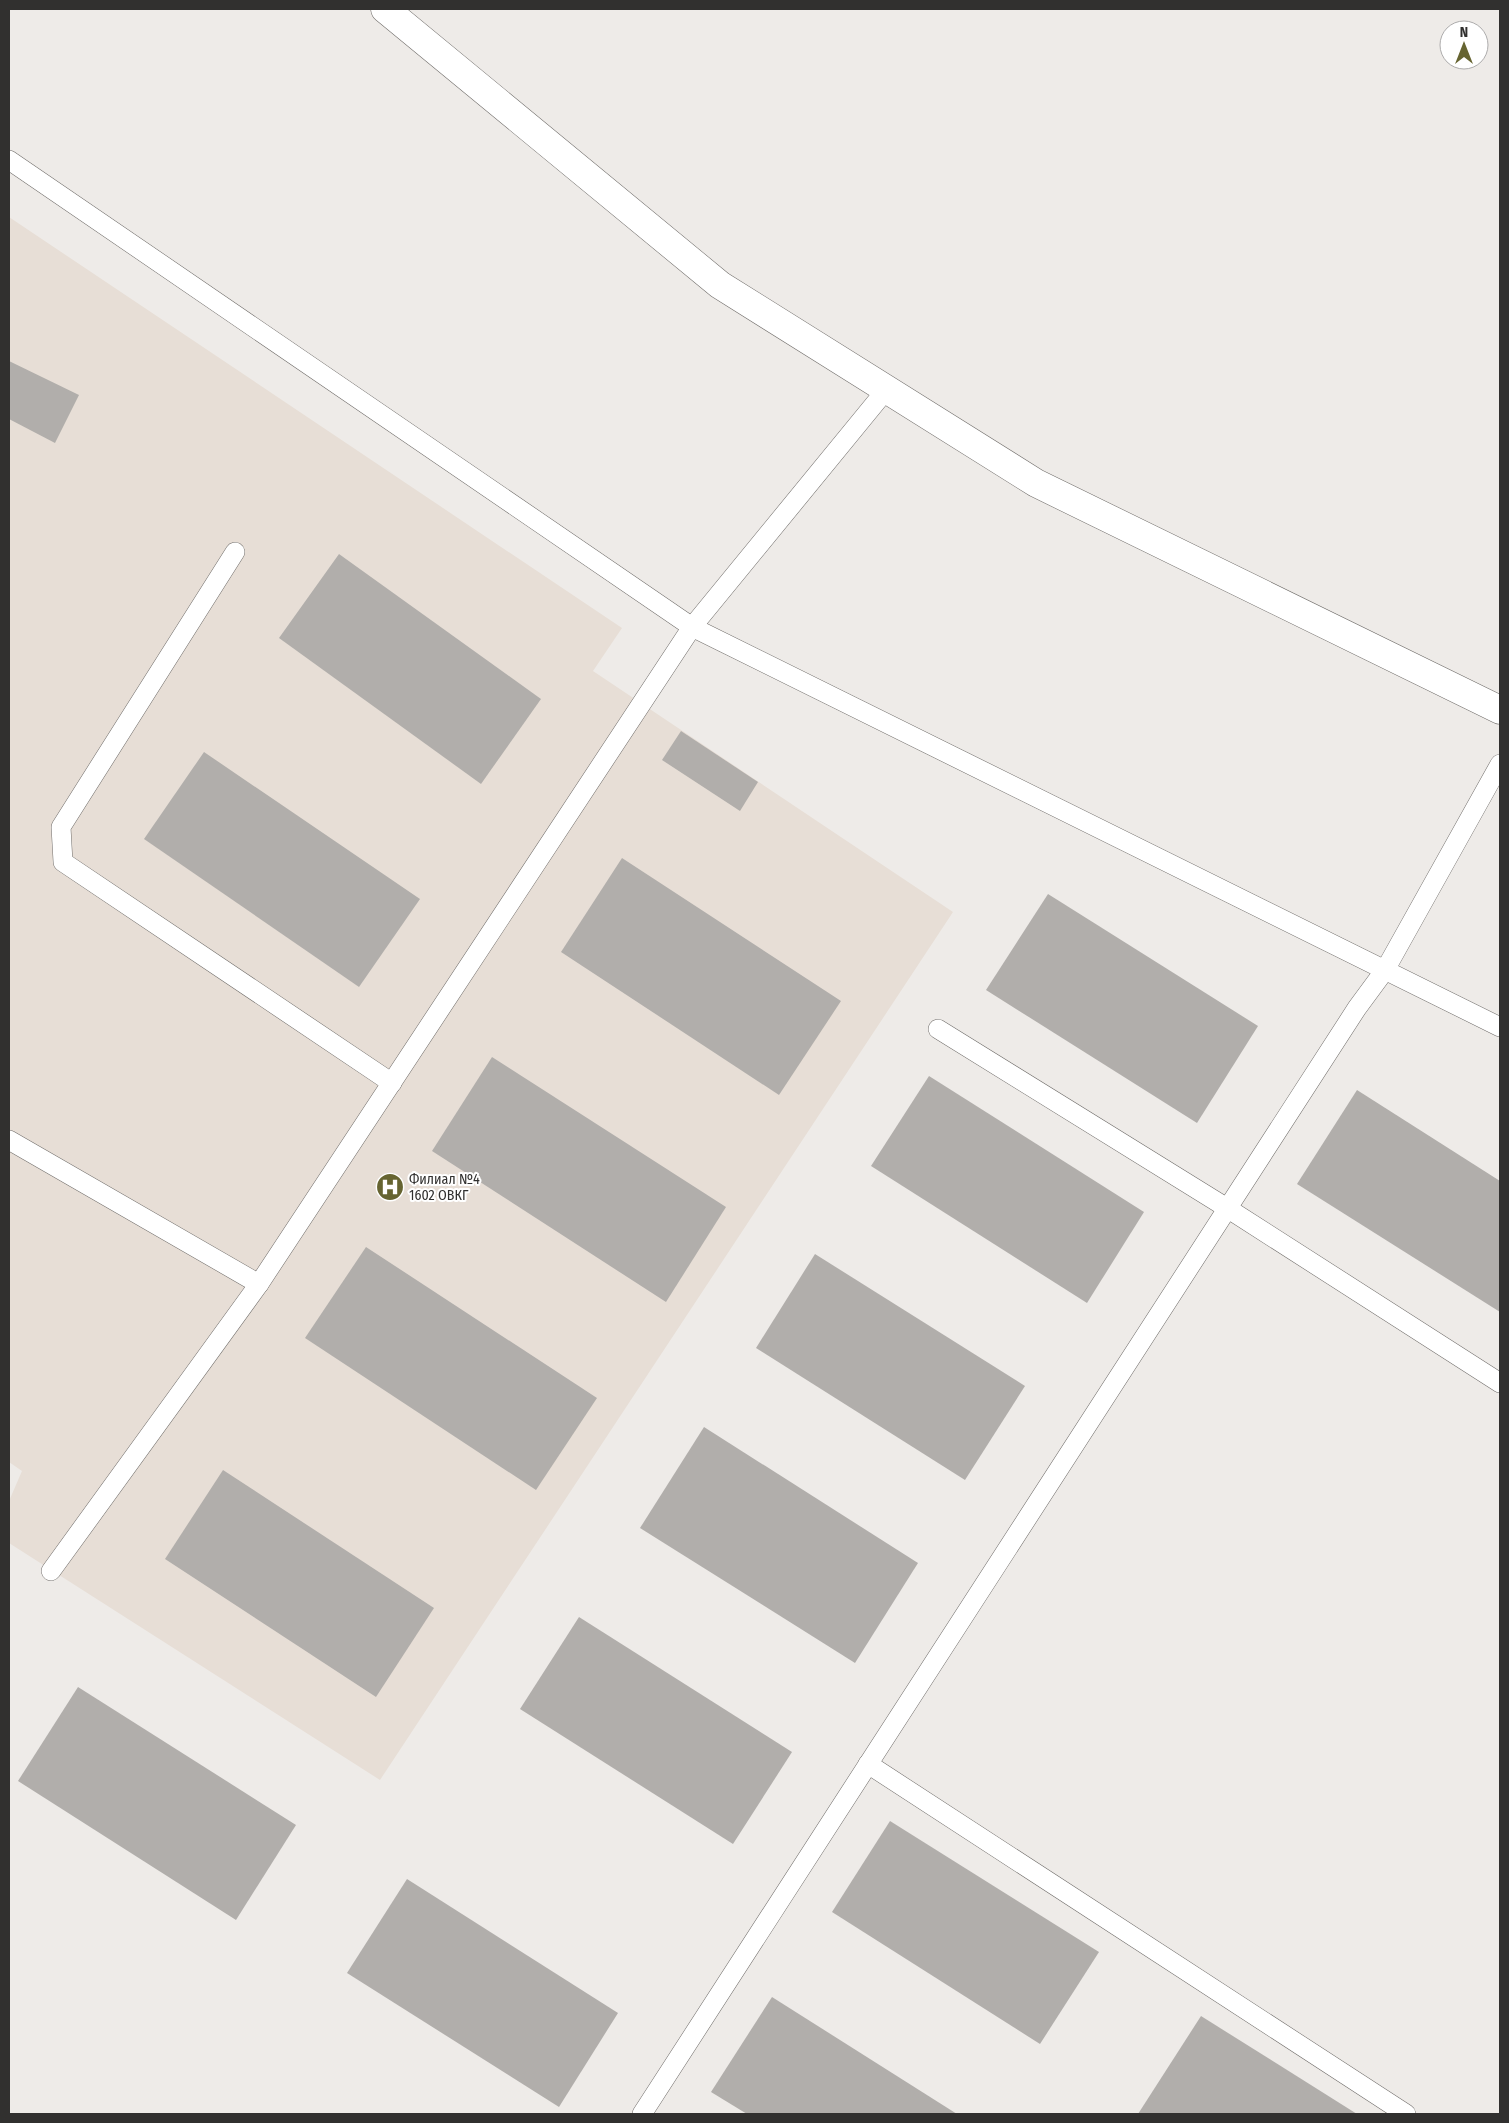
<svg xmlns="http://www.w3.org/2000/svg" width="1509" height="2123" font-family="'Fira Sans Condensed',sans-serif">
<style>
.built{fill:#e7ded6}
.building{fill:#b1aeab}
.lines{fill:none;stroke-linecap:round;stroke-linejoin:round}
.lane-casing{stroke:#706d6a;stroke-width:20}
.highway-casing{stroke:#706d6a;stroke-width:29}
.lane{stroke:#fff;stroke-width:19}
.highway{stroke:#fff;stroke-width:28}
.labels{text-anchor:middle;stroke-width:4;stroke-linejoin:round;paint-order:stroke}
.poi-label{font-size:14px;fill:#31302f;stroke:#fff;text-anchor:start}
</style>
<rect width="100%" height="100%" fill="#eeebe8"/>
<polygon class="built" points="9,217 622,628 593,671 953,912 380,1780 9,1543 9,1501 22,1471 9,1462"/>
<g class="building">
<polygon points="9,361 79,395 55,443 9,419"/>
<polygon points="339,554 541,699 481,784 279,638"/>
<polygon points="681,731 758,782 740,811 662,760"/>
<polygon points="204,752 420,899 359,987 144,839"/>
<polygon points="622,858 841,1001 779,1095 561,952"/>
<polygon points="1048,894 1258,1026 1197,1123 986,990"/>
<polygon points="492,1057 726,1207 666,1302 432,1151"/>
<polygon points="929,1076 1144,1212 1087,1303 871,1166"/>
<polygon points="1357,1090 1500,1181 1500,1312 1297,1184"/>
<polygon points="366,1247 597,1398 536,1490 305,1338"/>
<polygon points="815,1254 1025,1386 965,1480 756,1348"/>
<polygon points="704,1427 918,1563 855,1663 640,1528"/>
<polygon points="223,1470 434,1608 376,1697 165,1559"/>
<polygon points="579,1617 792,1752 733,1844 520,1709"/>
<polygon points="78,1687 296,1825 236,1920 18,1781"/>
<polygon points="890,1821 1099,1952 1040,2044 832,1912"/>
<polygon points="407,1879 618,2013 559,2107 347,1973"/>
<polygon points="772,1997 957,2114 747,2114 711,2092"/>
<polygon points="1201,2016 1357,2114 1138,2114"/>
</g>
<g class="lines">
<g class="lane-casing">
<g id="lane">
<polyline points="9,160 692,627 1500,1027"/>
<polyline points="235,552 61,827 63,862 392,1083"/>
<polyline points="938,1029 1227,1208 1500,1383"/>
<polyline points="9,1140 259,1284"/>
<polyline points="51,1571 259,1284 692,627 886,390"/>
<polyline points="868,1764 1406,2114"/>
<polyline points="642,2114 1357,1008 1385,970 1500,764"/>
</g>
</g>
<g class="highway-casing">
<polyline id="highway" points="385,9 720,285 1036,483 1500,710"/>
</g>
<use href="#lane" class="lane"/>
<use href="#highway" class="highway"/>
</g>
<defs>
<g id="hospital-disc" transform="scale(1.4375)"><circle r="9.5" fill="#666431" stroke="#fff"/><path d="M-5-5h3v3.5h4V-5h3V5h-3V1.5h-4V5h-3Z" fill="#fff"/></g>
</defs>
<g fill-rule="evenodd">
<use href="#hospital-disc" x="390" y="1187"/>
</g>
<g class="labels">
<g class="poi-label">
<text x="409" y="1184">Филиал №4<tspan x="409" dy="16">1602 ОВКГ</tspan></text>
</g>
</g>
<rect width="1509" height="2123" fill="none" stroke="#31302f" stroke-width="20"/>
<g transform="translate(1464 45)"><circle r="24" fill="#ffffff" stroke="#adacac"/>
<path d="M0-4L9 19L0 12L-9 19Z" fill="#666431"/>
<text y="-8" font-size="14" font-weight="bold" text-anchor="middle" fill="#31302f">N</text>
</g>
</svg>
